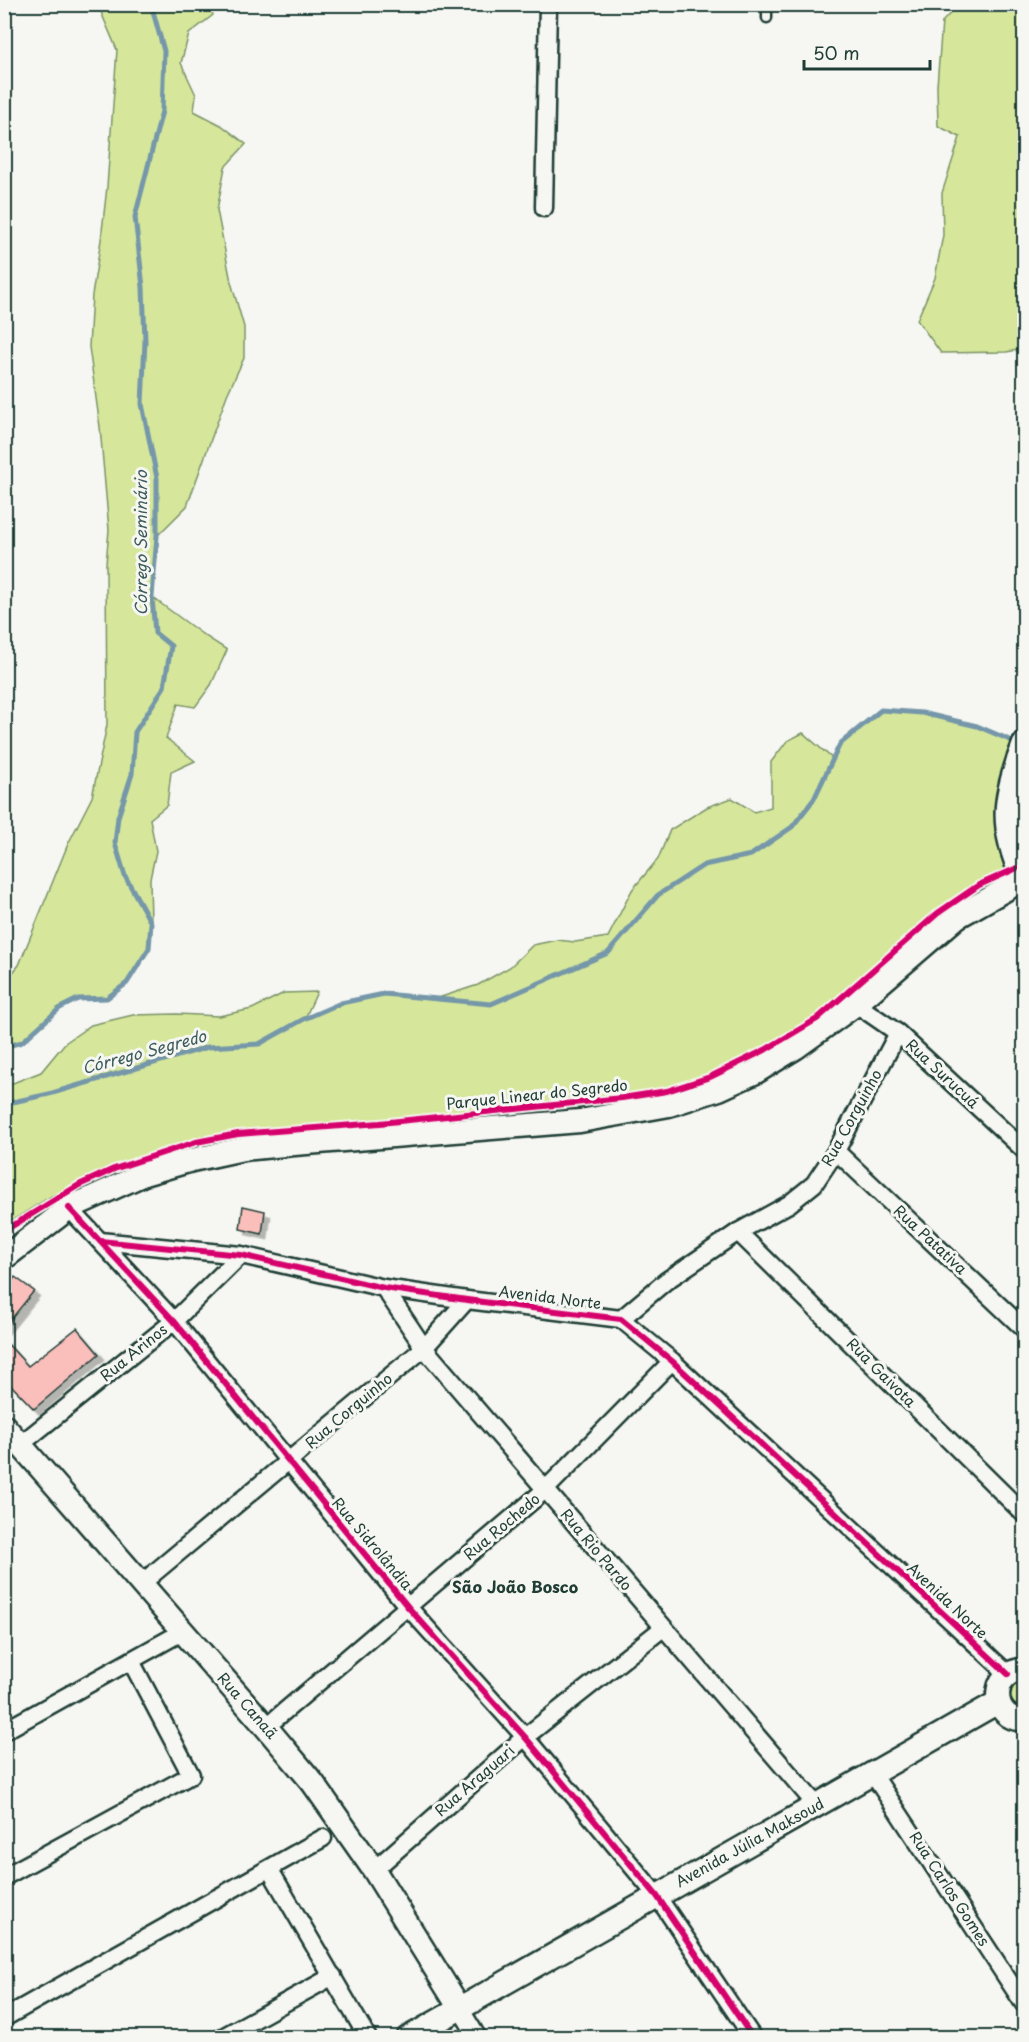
<svg xmlns="http://www.w3.org/2000/svg" width="1029" height="2042" font-family="'Playpen Sans',sans-serif">
<style>
.green{fill:#d6e79b;stroke:#7a9268;stroke-width:1.5}
.lines{fill:none;stroke-linecap:round;stroke-linejoin:round}
.stream{stroke:#7497a9;stroke-width:5}
.building{fill:#fabebb;stroke:#1f3d34;stroke-width:1.5;filter:url(#shadow)}
.lane-casing{stroke:#1f3d34;stroke-width:13}
.street-casing{stroke:#1f3d34;stroke-width:21}
.secondary-casing{stroke:#1f3d34;stroke-width:27}
.lane{stroke:#f6f6f2;stroke-width:8}
.street{stroke:#f6f6f2;stroke-width:16}
.secondary{stroke:#f6f6f2;stroke-width:22}
.cycleway-casing{stroke:#f6f6f2;stroke-width:10}
.cycleway{stroke:#d6006c;stroke-width:6}
.labels{text-anchor:middle;stroke-width:6;stroke-linejoin:round;paint-order:stroke}
.street-label{font-size:15px;fill:#1f3d34;stroke:#f6f6f2}
.water-label{font-size:16px;font-style:italic;fill:#3b5b5b;stroke:#f6f6f2}
.neighbourhood-label{font-size:16px;font-weight:bold;fill:#1f3d34;stroke:#f6f6f2}
</style>
<defs>
<filter id="shadow"><feDropShadow dx="5.5" dy="5.5" stdDeviation="0" flood-color="#0004"/></filter>
</defs>
<rect width="100%" height="100%" fill="#f6f6f2"/>
<filter id="ink" filterUnits="userSpaceOnUse"><feTurbulence type="fractalNoise" baseFrequency=".0167" numOctaves="2"/><feDisplacementMap in="SourceGraphic" scale="12" xChannelSelector="R" yChannelSelector="G"/><feConvolveMatrix kernelMatrix="1 2 1 2 8 2 1 2 1" color-interpolation-filters="sRGB"/></filter>
<g filter="url(#ink)">
<g class="green">
<polygon points="98,5 209,5 213,15 189,34 181,63 196,95 194,111 221,125 246,144 225,167 217,210 231,282 244,327 244,358 227,395 187,506 157,536 152,597 202,634 227,650 211,685 195,707 178,704 166,738 195,761 171,772 167,805 150,819 156,851 150,879 151,923 149,948 127,983 107,998 78,999 60,1008 22,1042 5,1047 5,982 19,965 68,844 92,797 107,725 106,564 109,530 100,427 89,347 92,295 101,240 107,187 117,50"/>
<polygon points="958,5 1024,5 1024,349 1006,352 941,353 917,320 935,278 943,235 942,193 960,137 938,126 937,86 942,22"/>
<polygon points="881,710 922,713 977,726 1021,743 1024,734 1024,815 1023,813 1004,812 1016,871 956,905 855,992 799,1033 715,1079 679,1091 624,1103 429,1122 311,1129 245,1135 193,1146 125,1166 50,1197 5,1225 5,1086 41,1072 65,1043 91,1025 133,1015 177,1014 219,1016 252,1009 284,993 317,992 305,1018 341,1003 384,994 435,999 478,985 510,967 533,945 557,940 575,942 608,937 632,890 658,859 670,830 707,807 732,798 754,812 771,807 771,762 787,741 803,733 833,759 840,744"/>
<polygon points="1024,1680 1024,1709 1020,1710 1008,1701 1007,1691 1013,1682"/>
</g>
<g class="lines">
<g class="stream">
<polyline points="4,1047 22,1042 60,1008 78,999 107,998 127,983 149,948 151,923 125,876 115,843 118,817 132,774 135,732 164,687 171,646 155,633 152,597 157,536 157,478 142,404 145,341 143,287 135,217 162,111 164,51 151,4"/>
<polyline points="4,1104 49,1094 208,1047 259,1044 304,1019 341,1003 384,994 491,1004 608,953 658,895 704,865 751,855 792,827 814,799 840,744 881,710 922,713 977,726 1017,743"/>
</g>
</g>
<g class="building">
<polygon points="243,1206 265,1211 262,1234 240,1229"/>
<polygon points="15,1277 34,1291 4,1328 4,1290"/>
<polygon points="77,1328 99,1354 34,1409 9,1383 10,1382 4,1375 4,1340 28,1366"/>
</g>
<g class="lines">
<g class="lane-casing">
<polyline id="lane" points="767,18 767,4"/>
</g>
<g class="street-casing">
<g id="street">
<polyline points="544,208 548,4"/>
<polyline points="856,1004 898,1033 1024,1150"/>
<polyline points="836,1151 1024,1329"/>
<polyline points="69,1208 174,1321 408,1607 525,1737 657,1896 753,2038"/>
<polyline points="738,1232 1024,1514"/>
<polyline points="100,1241 241,1255 384,1288 467,1300 621,1319 672,1361 1008,1674"/>
<polyline points="384,1288 424,1348 817,1806"/>
<polyline points="621,1319 666,1281 738,1232 789,1204 814,1184 836,1151 898,1033"/>
<polyline points="21,1444 174,1321 241,1255"/>
<polyline points="142,1583 424,1348 467,1300"/>
<polyline points="266,1727 545,1490 672,1361"/>
<polyline points="4,1731 182,1632"/>
<polyline points="873,1774 1024,2004"/>
<polyline points="270,1870 368,2038"/>
<polyline points="374,1870 525,1737 663,1628"/>
<polyline points="4,1877 191,1775 131,1661"/>
<polyline points="459,2007 478,2038"/>
<polyline points="4,2018 323,1838"/>
<polyline points="221,2038 333,1976"/>
</g>
</g>
<g class="secondary-casing">
<g id="secondary">
<path d="M1023,879C999,826 1003,797 1024,744"/>
<polyline points="4,1258 69,1208 144,1174 192,1160 243,1149 294,1144 580,1121 669,1105 719,1089 756,1072 795,1048 856,1004 957,917 1024,879"/>
<polyline points="4,1426 266,1727 313,1783 374,1870 459,2007"/>
<path d="M1024,1670C988,1670 991,1722 1024,1719"/>
<polyline points="408,2038 998,1702"/>
</g>
</g>
<use href="#lane" class="lane"/>
<use href="#street" class="street"/>
<use href="#secondary" class="secondary"/>
<g class="cycleway-casing">
<g id="cycleway">
<polyline points="69,1208 174,1321 408,1607 525,1737 657,1896 753,2038"/>
<polyline points="4,1231 79,1185 114,1169 196,1142 238,1134 380,1123 622,1098 667,1091 710,1077 765,1050 817,1019 938,913 979,885 1024,865"/>
<polyline points="100,1241 241,1255 384,1288 467,1300 621,1319 672,1361 1008,1674"/>
</g>
</g>
<use href="#cycleway" class="cycleway"/>
</g>
</g>
<g class="labels">
<g class="street-label">
<text transform="translate(942 1074) rotate(43)" y="5">Rua Surucuá</text>
<text transform="translate(537 1095) rotate(-6)" y="5">Parque Linear do Segredo</text>
<text transform="translate(852 1118) rotate(-61)" y="5">Rua Corguinho</text>
<text transform="translate(930 1240) rotate(43)" y="5">Rua Patativa</text>
<text transform="translate(550 1298) rotate(7)" y="5">Avenida Norte</text>
<text transform="translate(134 1353) rotate(-39)" y="5">Rua Arinos</text>
<text transform="translate(881 1373) rotate(45)" y="5">Rua Gaivota</text>
<text transform="translate(349 1411) rotate(-40)" y="5">Rua Corguinho</text>
<text transform="translate(502 1527) rotate(-40)" y="5">Rua Rochedo</text>
<text transform="translate(372 1544) rotate(50)" y="5">Rua Sidrolândia</text>
<text transform="translate(596 1550) rotate(50)" y="5">Rua Rio Pardo</text>
<text transform="translate(947 1601) rotate(43)" y="5">Avenida Norte</text>
<text transform="translate(247 1706) rotate(49)" y="5">Rua Canaã</text>
<text transform="translate(475 1781) rotate(-41)" y="5">Rua Araguari</text>
<text transform="translate(750 1843) rotate(-29)" y="5">Avenida Júlia Maksoud</text>
<text transform="translate(949 1889) rotate(57)" y="5">Rua Carlos Gomes</text>
</g>
<g class="water-label">
<text transform="translate(141 543) rotate(-90)" y="6">Córrego Seminário</text>
<text transform="translate(144 1052) rotate(-15)" y="6">Córrego Segredo</text>
</g>
<g class="neighbourhood-label">
<text x="515" y="1593">São João Bosco</text>
</g>
</g>
<rect width="1029" height="2042" fill="none" stroke="#f6f6f2" stroke-width="24"/>
<rect x="12" y="12" width="1005" height="2018" fill="none" stroke="#1f3d34" stroke-width="2" filter="url(#ink)"/>
<path d="M804 60v9h126v-9" fill="none" stroke="#1f3d34" stroke-width="3"/>
<text x="813" y="60" font-size="18" fill="#1f3d34" stroke="#f6f6f2" stroke-width="4.5" paint-order="stroke">50 m</text>
</svg>
